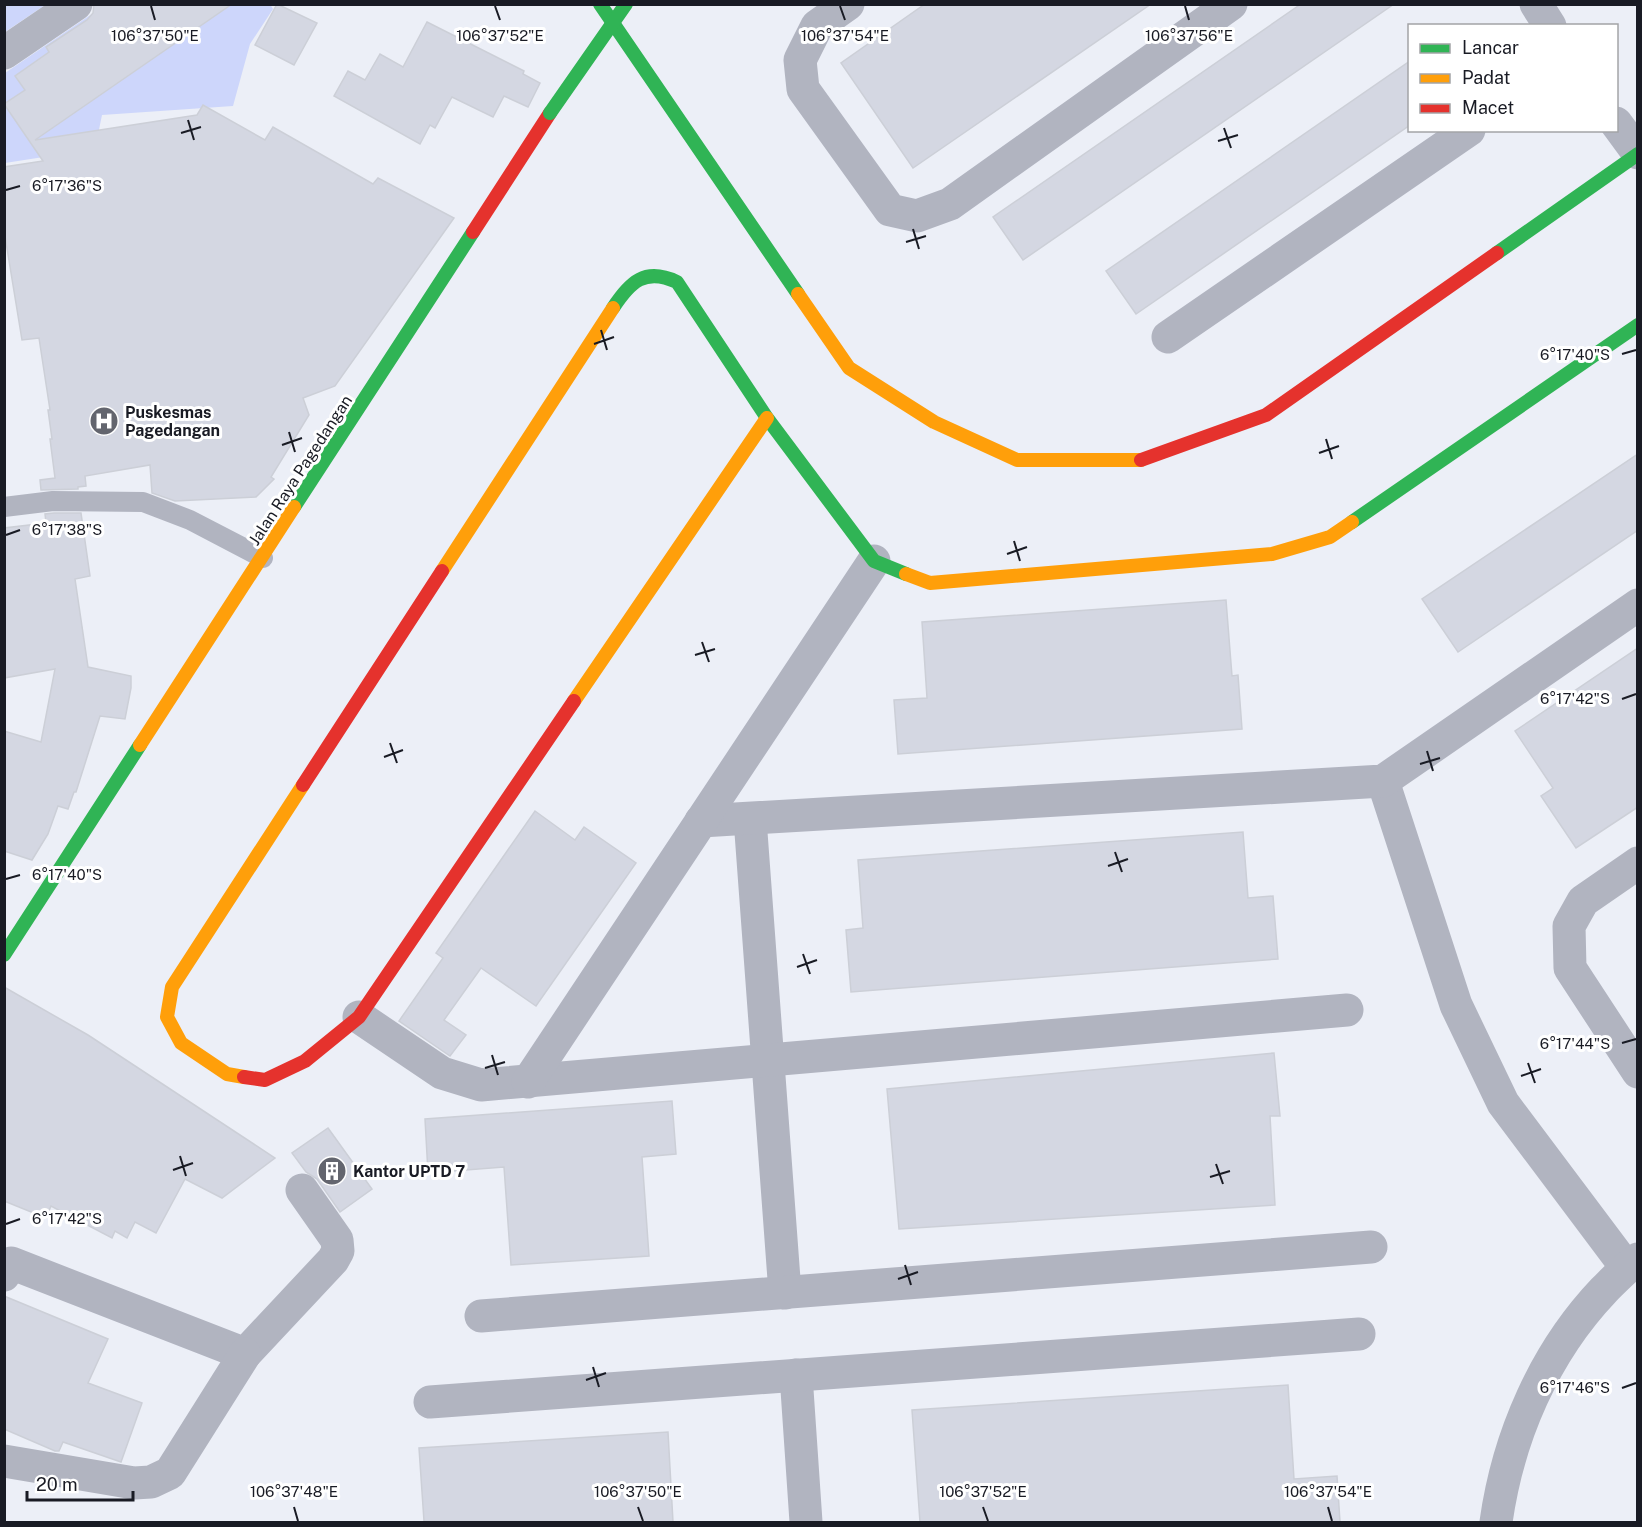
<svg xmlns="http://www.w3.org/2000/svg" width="1642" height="1527" font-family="'Public Sans',sans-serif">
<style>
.green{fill:#cdd6fb}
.building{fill:#d4d7e2;stroke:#cccfd7;stroke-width:1.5}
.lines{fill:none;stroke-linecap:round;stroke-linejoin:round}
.lane{stroke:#b1b4c0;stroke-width:20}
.street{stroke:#b1b4c0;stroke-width:33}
.fast{stroke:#30b455;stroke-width:14}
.slow{stroke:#ff9f0a;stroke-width:14}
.jam{stroke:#e5322d;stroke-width:14}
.fast-bridge{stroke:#30b455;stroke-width:14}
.ticks{fill:none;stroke:#191b24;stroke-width:2}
.labels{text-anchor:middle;stroke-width:6;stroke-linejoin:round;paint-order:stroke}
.poi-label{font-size:16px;font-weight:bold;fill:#191b24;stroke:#fff;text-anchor:start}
.street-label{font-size:16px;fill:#191b24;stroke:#fff}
.ticks-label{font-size:15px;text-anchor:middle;fill:#191b24;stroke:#fff;stroke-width:6;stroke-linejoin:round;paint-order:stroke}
</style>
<rect width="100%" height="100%" fill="#eceff7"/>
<g class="green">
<polygon points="5,4 45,4 45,5 5,32"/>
<polygon points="270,4 273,9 250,44 233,106 102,115 95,149 5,163 5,73 105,5"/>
</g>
<g class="building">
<polygon points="94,4 232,4 35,140 197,115 203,105 265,140 273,127 373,184 378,178 454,218 335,386 303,398 309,415 271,477 274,479 256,497 175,501 152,493 150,465 85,476 86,486 78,487 78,489 41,490 40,480 55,478 50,439 52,439 48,410 50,410 39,338 22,340 4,230 4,167 43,161 4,104 25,90 15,76 49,52 46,47 87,20 93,13"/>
<polygon points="277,4 317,23 294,65 255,45"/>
<polygon points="925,4 1151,4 913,168 841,63"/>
<polygon points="1301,4 1394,4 1023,260 993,217"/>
<polygon points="427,22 524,71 523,74 540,83 528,107 504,96 493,117 452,97 435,128 430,125 420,144 334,96 348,71 365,80 380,54 403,67"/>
<polygon points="1410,61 1410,125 1136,314 1106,271"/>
<polygon points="1638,454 1638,530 1458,652 1422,599"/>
<polygon points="54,513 81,513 90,576 75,579 88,667 131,676 131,688 125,719 100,716 76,792 74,792 68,809 58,806 48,834 32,860 4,851 4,731 41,742 55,669 4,678 4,528 46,523 45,514"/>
<polygon points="1226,600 1232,676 1238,675 1242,729 898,754 894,700 927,698 922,622"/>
<polygon points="1638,648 1638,807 1576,848 1541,796 1553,788 1515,731"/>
<polygon points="535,811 575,840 584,827 636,863 536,1006 481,968 444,1020 466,1035 450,1056 399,1021 443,958 436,953"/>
<polygon points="1243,832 1248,898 1273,896 1278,959 851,992 846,930 863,928 858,860"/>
<polygon points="4,987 88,1035 275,1158 222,1198 185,1179 156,1233 135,1222 127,1238 115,1231 112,1238 51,1206 46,1218 4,1201"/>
<polygon points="1274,1053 1280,1116 1270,1116 1275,1205 899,1229 887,1089"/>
<polygon points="672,1101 676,1154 642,1157 649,1256 511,1265 504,1167 428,1173 425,1119"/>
<polygon points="328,1128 372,1189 340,1212 317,1179 306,1172 292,1153"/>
<polygon points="4,1296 108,1339 88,1383 142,1403 121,1462 63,1442 59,1451 55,1451 4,1429"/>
<polygon points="1288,1385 1294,1479 1337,1476 1340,1522 920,1522 912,1410"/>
<polygon points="668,1432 673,1522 424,1521 419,1448"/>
</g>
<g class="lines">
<polyline class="lane" points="4,507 53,501 143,502 190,520 263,558"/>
<g class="street">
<polyline points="848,4 817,26 800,60 803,89 890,210 917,216 950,204 1231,4"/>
<polyline points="1536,4 1550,26"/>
<polyline points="4,53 76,4"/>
<polyline points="1616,123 1638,153"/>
<polyline points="1168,337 1469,130"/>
<polyline points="1383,781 1456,1005 1503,1103 1626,1267"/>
<polyline points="750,819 785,1293"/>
<polyline points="701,821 1383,781 1638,605"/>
<polyline points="1638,863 1583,901 1569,926 1570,968 1638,1072"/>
<polyline points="359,1017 442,1073 481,1085 1347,1010"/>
<polyline points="528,1082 874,561"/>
<polyline points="4,1275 11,1263 245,1354 333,1260 338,1251 337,1240 302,1190"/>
<polyline points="481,1316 1371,1247"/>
<polyline points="796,1375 806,1522"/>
<polyline points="430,1402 1359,1334"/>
<polyline points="4,1461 134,1483 151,1482 170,1473 245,1354"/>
<path d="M1496,1522C1508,1437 1544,1353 1604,1290C1615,1279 1625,1268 1638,1259"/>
</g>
<g class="fast">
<polyline points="600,4 798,294"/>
<polyline points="1497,253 1638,154"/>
<path d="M613,308C630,282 645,267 677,282L767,418L874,561L906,574"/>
<polyline points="294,507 473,232"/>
<polyline points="1352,522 1638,325"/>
<polyline points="4,955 140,745"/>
</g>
<g class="slow">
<polyline points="798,294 849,368 934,422 1017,460 1141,460"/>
<polyline points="442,571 613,308"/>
<polyline points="906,574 930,583 1272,554 1330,537 1352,522"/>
<polyline points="574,701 767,418"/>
<polyline points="140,745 294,507"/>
<polyline points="244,1077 227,1074 181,1043 167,1017 172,987 303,785"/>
</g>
<g class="jam">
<polyline points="473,232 550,113"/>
<polyline points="1141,460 1266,415 1497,253"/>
<polyline points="303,785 442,571"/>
<polyline points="244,1077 265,1080 305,1061 359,1017 574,701"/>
</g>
<polyline class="fast-bridge" points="550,113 626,4"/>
</g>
<path class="ticks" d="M151,6L155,20M495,6L500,20M840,6L845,20M1185,6L1189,20M188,120L194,140M1224,128L1231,148M181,133L201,127M1218,141L1238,135M6,190L20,186M913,229L919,249M906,242L926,236M601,330L607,350M594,344L614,337M1622,354L1636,350M289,432L295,452M1326,439L1332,459M282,445L302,438M1319,453L1339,446M6,535L20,530M1014,541L1020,561M1007,554L1027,547M702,642L709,662M695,655L715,649M1622,699L1636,694M390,743L397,763M1427,751L1433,771M384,757L403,750M1420,764L1440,758M1115,852L1122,872M1108,866L1128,859M6,879L20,875M803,954L810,974M797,967L817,960M1622,1043L1636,1039M492,1055L498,1075M1528,1063L1535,1083M485,1068L505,1062M1521,1076L1541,1069M180,1156L186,1176M1216,1164L1223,1184M173,1170L193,1163M1210,1177L1230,1171M6,1224L20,1219M905,1265L911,1285M898,1279L918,1272M593,1367L599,1387M586,1380L606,1373M1622,1388L1636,1383M294,1507L298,1521M638,1507L643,1521M983,1507L988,1521M1328,1507L1332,1521"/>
<defs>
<g id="hospital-disc" transform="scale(1.5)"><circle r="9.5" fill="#63656e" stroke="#fff"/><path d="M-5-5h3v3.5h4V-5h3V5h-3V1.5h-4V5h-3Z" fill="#fff"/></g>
<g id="building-disc" transform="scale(1.5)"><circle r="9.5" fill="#63656e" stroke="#fff"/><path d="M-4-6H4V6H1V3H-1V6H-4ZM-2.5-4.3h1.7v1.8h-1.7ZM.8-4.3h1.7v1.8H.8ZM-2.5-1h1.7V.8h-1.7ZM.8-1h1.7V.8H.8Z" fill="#fff"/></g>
</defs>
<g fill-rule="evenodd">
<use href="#hospital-disc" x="104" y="421"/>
<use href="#building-disc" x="332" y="1171"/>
</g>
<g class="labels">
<g class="poi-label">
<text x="125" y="418">Puskesmas<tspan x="125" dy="18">Pagedangan</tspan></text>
<text x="353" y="1177">Kantor UPTD 7</text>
</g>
<g class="street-label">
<text transform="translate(300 470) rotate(-57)" y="6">Jalan Raya Pagedangan</text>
</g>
</g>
<g class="ticks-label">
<text x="155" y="41">106°37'50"E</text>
<text x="500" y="41">106°37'52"E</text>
<text x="845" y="41">106°37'54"E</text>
<text x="1189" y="41">106°37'56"E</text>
<text x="67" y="191">6°17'36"S</text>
<text x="1575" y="360">6°17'40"S</text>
<text x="67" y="535">6°17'38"S</text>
<text x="1575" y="704">6°17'42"S</text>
<text x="67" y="880">6°17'40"S</text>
<text x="1575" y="1049">6°17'44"S</text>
<text x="67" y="1224">6°17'42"S</text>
<text x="1575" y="1393">6°17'46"S</text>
<text x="294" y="1497">106°37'48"E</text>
<text x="638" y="1497">106°37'50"E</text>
<text x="983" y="1497">106°37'52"E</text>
<text x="1328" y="1497">106°37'54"E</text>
</g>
<rect width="1642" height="1527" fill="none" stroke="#191b24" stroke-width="12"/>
<rect x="1408" y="24" width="210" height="108" fill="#ffffff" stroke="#a3a4a7" stroke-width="1.5"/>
<rect x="1420" y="44" width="30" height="9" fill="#30b455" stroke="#a3a4a7" stroke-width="1.5"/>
<text x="1462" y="54" font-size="18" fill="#191b24">Lancar</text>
<rect x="1420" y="74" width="30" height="9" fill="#ff9f0a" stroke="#a3a4a7" stroke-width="1.5"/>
<text x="1462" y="84" font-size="18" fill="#191b24">Padat</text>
<rect x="1420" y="104" width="30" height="9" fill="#e5322d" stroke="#a3a4a7" stroke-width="1.5"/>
<text x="1462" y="114" font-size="18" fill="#191b24">Macet</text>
<path d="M27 1491v9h106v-9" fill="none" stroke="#191b24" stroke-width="3"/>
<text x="36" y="1491" font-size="18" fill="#191b24" stroke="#ffffff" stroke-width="4.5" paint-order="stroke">20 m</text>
</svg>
